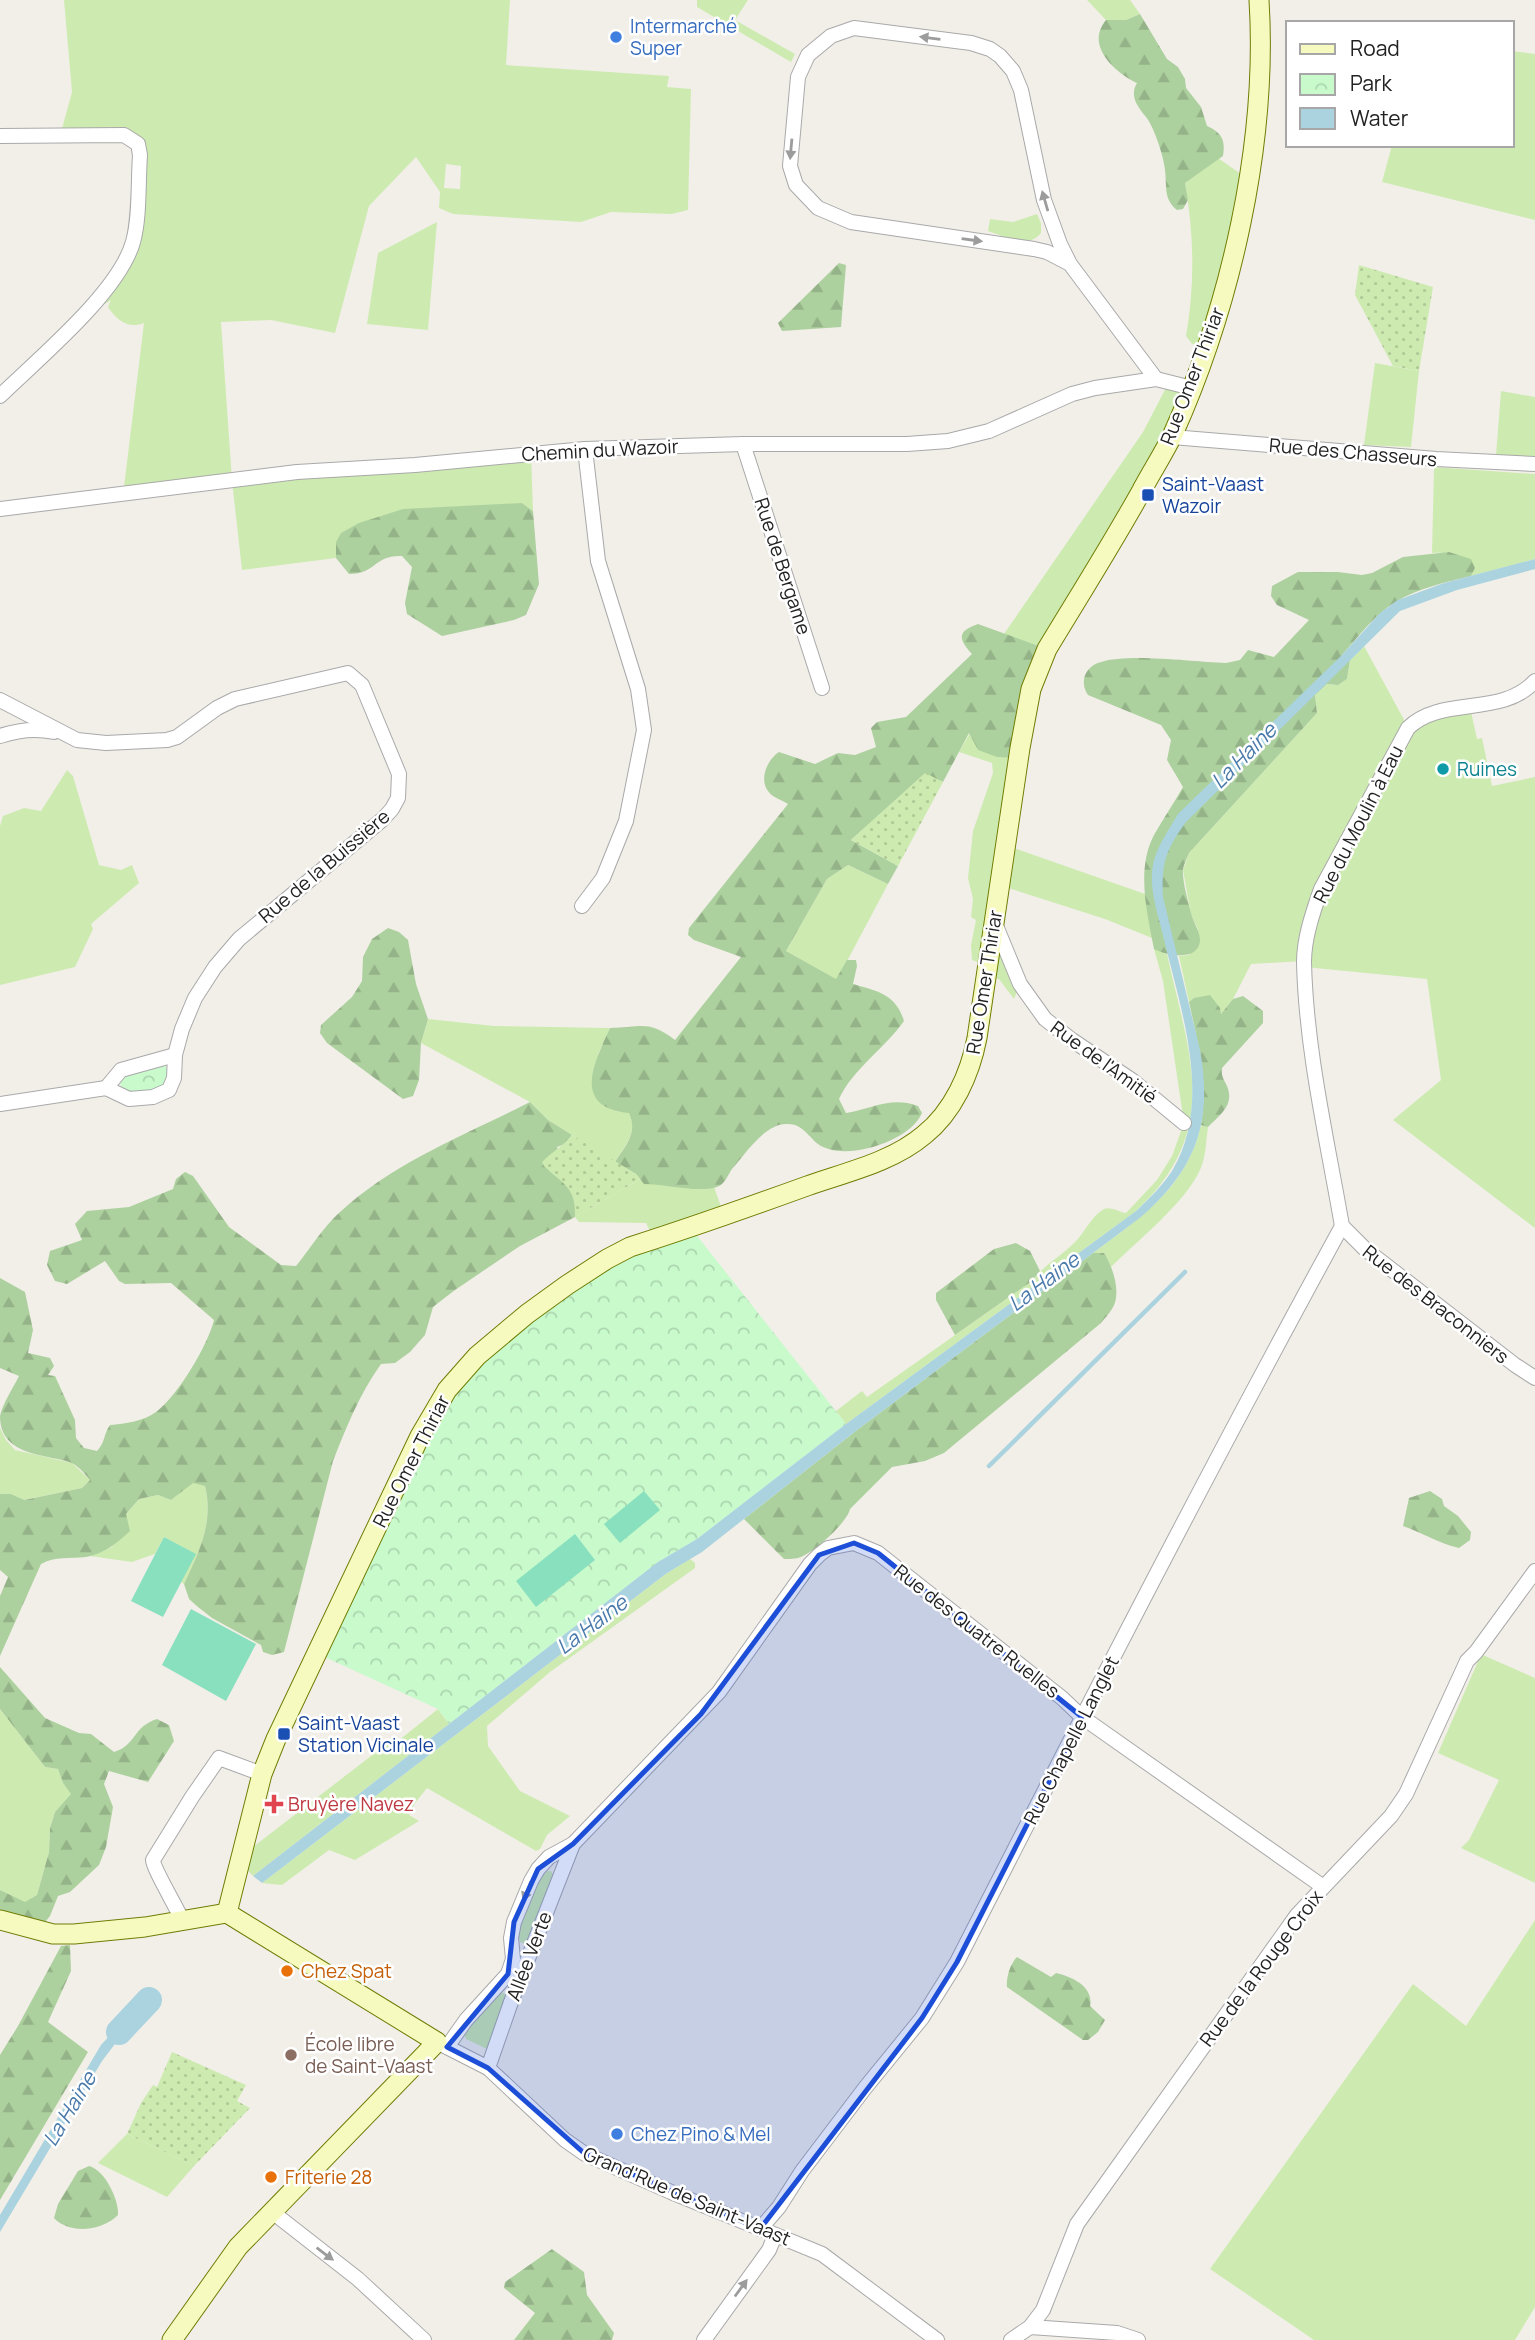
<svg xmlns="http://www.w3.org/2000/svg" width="1535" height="2340" font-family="Manrope,sans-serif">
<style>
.grass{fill:#cdebb0;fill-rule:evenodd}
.forest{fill:url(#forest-firs)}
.park{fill:url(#park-crowns)}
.garden{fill:url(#garden-dots)}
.pitch{fill:#88e0be}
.water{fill:#aad3df}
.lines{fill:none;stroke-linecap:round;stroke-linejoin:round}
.stream{stroke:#aad3df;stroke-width:4.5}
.river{stroke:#aad3df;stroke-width:26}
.street-casing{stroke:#a9a9a9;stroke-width:16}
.secondary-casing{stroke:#707d05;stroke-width:21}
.street{stroke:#fff;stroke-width:14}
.secondary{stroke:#f7fabf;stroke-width:19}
.oneway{fill:#9c9c9c}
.marked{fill:#1d4ed8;fill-opacity:0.2;stroke:#1d4ed8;stroke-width:5;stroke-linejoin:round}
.shop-dot{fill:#3f7fe0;stroke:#fff;stroke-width:2.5}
.transit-dot{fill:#1a4fb4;stroke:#fff;stroke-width:2.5}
.culture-dot{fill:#0f9aa8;stroke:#fff;stroke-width:2.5}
.health-dot{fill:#e0444e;stroke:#fff;stroke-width:2.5}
.food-dot{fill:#e8710a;stroke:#fff;stroke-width:2.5}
.education-dot{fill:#8d6e63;stroke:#fff;stroke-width:2.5}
.labels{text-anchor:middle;stroke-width:5;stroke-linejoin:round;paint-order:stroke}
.shop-label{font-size:19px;fill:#366cbe;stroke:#fff;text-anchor:start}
.street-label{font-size:19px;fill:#222;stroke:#fff}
.transit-label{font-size:19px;fill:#164399;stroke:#fff;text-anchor:start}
.culture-label{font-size:19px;fill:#0d838f;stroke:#fff;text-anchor:start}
.health-label{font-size:19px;fill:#be3a42;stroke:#fff;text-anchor:start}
.food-label{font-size:19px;fill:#c56008;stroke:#fff;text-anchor:start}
.education-label{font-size:19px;fill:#785e54;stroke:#fff;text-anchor:start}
.water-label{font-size:21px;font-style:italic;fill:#4a7aab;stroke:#fff}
</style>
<defs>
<pattern id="forest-firs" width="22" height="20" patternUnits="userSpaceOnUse" patternTransform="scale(1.75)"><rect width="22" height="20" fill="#add19e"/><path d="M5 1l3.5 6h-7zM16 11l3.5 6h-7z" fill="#95b388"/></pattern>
<pattern id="park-crowns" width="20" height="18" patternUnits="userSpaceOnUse" patternTransform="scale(1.75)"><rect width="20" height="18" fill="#c8facc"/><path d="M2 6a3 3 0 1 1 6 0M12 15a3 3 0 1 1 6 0" fill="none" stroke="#acd6af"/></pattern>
<pattern id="garden-dots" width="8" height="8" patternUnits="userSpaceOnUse" patternTransform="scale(1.75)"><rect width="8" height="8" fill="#cdebb0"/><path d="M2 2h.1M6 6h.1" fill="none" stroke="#b0c997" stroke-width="1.8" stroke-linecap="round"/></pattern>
</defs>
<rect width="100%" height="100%" fill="#f2efe9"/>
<g class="grass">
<path d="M64,0H510L506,65L669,76L667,87L691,89L688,210L672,214L611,212L581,222L453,214L439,208L440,192L416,157L369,206L335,333L271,320L221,322L232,480L531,453L533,511L522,503L336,542V558L242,570L232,481L123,495L144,323C129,329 117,321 108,307L111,300L105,304L99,297L134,239L133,139L60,136L72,92ZM446,164L461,166L460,189L444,188Z"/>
<polygon points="697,0 748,0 735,20 795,54 791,62 697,7"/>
<polygon points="1087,0 1130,0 1140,14 1126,20 1106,20"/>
<polygon points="1512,51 1535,54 1535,220 1382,182 1392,145 1512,145"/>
<path d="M1218,158L1248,179L1199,345L1192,344L1186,336C1195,285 1194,234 1185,183Z"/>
<path d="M1037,214L1041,223V233C1028,250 1004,236 988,231L990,219L1013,222Z"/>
<polygon points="437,222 428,330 367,324 378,253"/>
<polygon points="1375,363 1419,371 1411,447 1364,445"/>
<polygon points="1169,382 1192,388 1047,649 1004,634 1143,432"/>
<polygon points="1501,391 1535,397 1535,457 1496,455"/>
<path d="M1434,467L1535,474V559L1471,576L1475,568C1460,554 1452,552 1432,553Z"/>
<polygon points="1364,646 1408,727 1470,707 1477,739 1482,738 1492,786 1535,777 1535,1228 1393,1120 1441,1080 1427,979 1305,967 1304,961 1251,964 1233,999 1221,1014 1194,998 1189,1002 1179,956 1189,955 1198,929 1191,915 1183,870 1189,853 1317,713 1315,695 1327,684 1338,685 1347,679 1350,660"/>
<polygon points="970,733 1019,758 1005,845 1145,894 1152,938 1105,919 999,885 994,920 1020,984 1014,999 999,979 986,977 987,965 972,960 971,945 976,920 971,917 973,899 968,878 973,831 993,773 992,763 959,752"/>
<polygon points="67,770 73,776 99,865 121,870 132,865 139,883 91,924 93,929 75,967 0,985 0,826 3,816 24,808 41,811"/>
<polygon points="848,865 888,884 837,980 786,951 827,879"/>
<path d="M1154,949L1167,954C1189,1055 1223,1130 1136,1211L846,1424L836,1411L862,1391L867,1397L1032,1281C1044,1265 1060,1257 1074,1243C1085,1233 1090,1217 1104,1209C1111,1206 1119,1212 1126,1213L1157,1180L1172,1156L1184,1123L1163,981Z"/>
<path d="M428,1019L494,1026L610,1028L598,1054L616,1111L629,1112C638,1133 626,1144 615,1162L548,1120L530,1102L421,1043Z"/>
<path d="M1201,1125L1208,1127C1206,1141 1206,1157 1200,1170C1185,1203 1137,1241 1111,1267L1104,1253H1093C1142,1216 1186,1189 1201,1125Z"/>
<polygon points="640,1179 645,1184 663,1184 708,1189 714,1187 724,1215 654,1239 646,1223 579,1222 575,1217"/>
<polygon points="0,1428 6,1440 15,1450 72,1463 90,1480 82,1488 23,1500 11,1494 0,1494"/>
<path d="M193,1482L205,1486C214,1522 199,1552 184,1584L181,1582L195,1554L164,1537L155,1554L132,1562L90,1556L112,1547L126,1514L139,1499L158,1495L171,1500Z"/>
<polygon points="690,1559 695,1563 695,1568 550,1672 487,1726 488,1746 520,1791 570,1816 547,1835 540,1849 536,1851 427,1788 415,1803 409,1815 419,1821 355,1860 329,1850 282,1885 262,1883 667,1573"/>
<polygon points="1476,1652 1535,1678 1535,1883 1461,1848 1469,1840 1499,1780 1438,1753 1479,1659"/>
<polygon points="0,1709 45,1767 58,1769 63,1783 72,1794 55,1812 50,1828 49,1852 37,1895 25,1903 0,1890"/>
<polygon points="438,1709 449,1724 253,1876 239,1861 240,1857 393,1739 398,1741"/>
<polygon points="548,1871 551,1871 553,1875 529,1941 525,1944 520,1942 517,1931 540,1878"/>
<polygon points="1535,1920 1535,2307 1515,2340 1314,2340 1210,2269 1413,1984 1466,2026"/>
<polygon points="497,1993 504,1993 506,1997 491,2044 487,2049 466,2039 464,2034 470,2022"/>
<polygon points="127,2134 194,2166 167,2197 98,2163"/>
</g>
<g class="forest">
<path d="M1140,14L1167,59L1178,67L1185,79L1186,88L1201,107L1207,126C1221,132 1226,140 1223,156L1185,183L1188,200L1183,209L1177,210C1163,199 1167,185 1165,170C1164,157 1154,127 1146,117C1138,107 1129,96 1137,83C1114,72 1085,45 1106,20H1126Z"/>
<polygon points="839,263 846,265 841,327 782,331 778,323"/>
<path d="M522,503L533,511L539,584L526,615L514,620L442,636L407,614L405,603L412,567L402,556C373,555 377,574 349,574L336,558V542L341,533L359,523L403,509Z"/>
<path d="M1449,552L1471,559L1475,568L1471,576C1447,582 1419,588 1397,601C1375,614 1359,636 1342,655L1350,660L1347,679L1338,685L1327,684L1315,695L1317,713L1189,853C1187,858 1184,864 1183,869C1182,881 1188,901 1191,913C1193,922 1199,929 1200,939C1200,962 1167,956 1154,949C1147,913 1136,869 1154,835C1163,819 1174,803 1183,787L1167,760L1171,740L1161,725L1088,695C1079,682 1085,666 1101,662C1129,653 1194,662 1226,663L1240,660L1248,650L1274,657L1309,620L1277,605L1271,596L1272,586L1298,572H1338L1362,575L1372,573L1403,557Z"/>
<path d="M978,624L1047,649L1019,758L997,757L978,750L969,733L943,782L925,774L851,840L898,866L888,884L848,865L827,879L786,951L836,979L847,960H856L857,966L853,984C877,991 896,994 904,1021C885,1048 852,1070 839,1099L846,1113C872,1109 891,1096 918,1106L922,1113C910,1141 850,1160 823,1147C810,1141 805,1124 788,1124C766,1122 746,1153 732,1169C728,1175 725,1183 719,1186C703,1194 664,1184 644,1184L636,1174L615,1162C626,1145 638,1133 629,1113C571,1107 594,1063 610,1028C642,1028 647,1019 675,1040L741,957L694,940L688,935L689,928L788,804C784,801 777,799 773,796C757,785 765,761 779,752L815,764L838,753L855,755L876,747L871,728L877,722L906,717L972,654C958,639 957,631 978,624Z"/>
<polygon points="388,928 399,932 408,940 416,984 428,1019 421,1043 419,1080 413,1096 403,1099 327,1043 320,1033 321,1025 352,997 362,981 363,957 372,939"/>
<path d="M1210,995L1220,1008L1221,1014L1233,999L1243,996L1263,1011V1023L1222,1068C1221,1075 1223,1078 1226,1084C1236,1104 1221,1114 1208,1127L1201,1125C1208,1084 1198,1043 1189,1002L1194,998Z"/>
<path d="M530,1102L548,1120L572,1135L565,1144L557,1147L576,1201L575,1217L520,1246L455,1290L433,1307L425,1335L410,1352L395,1363L381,1364C360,1393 346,1428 333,1461L284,1652L272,1655L263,1652L261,1645L212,1618L198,1607L189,1599L184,1584C199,1552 214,1522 205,1486L193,1483L171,1500L158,1495L139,1499L126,1514L130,1531C117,1543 104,1554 86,1557C70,1559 55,1556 41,1564L0,1656V1596L8,1577L0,1570V1494H11L24,1500L82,1488L90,1480C84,1473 78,1465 69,1462C45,1454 0,1456 0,1416C3,1403 13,1388 19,1376L0,1368V1278L25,1292L33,1330L28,1353L50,1358L54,1366L48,1375L55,1376L75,1420L76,1438L84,1448L97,1451C106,1441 103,1435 110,1425C125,1424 144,1421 156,1412C177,1397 208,1345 214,1320L171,1283L125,1284L119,1281L105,1261L67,1284L55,1281L47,1265L50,1251L82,1240L75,1224L87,1211L129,1207L173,1189L176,1179L185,1172L193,1176L229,1227L281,1265L296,1266C310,1249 323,1227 340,1212C394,1162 465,1135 530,1102Z"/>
<polygon points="1016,1243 1030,1251 1040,1271 1032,1281 955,1335 936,1300 936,1293 994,1249"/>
<path d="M1093,1253H1104C1113,1267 1122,1294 1112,1309C1109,1314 1104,1319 1101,1323L944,1453L925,1461L892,1467L850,1509C847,1523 815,1551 801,1557C796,1559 790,1559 784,1559L744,1519L857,1430Z"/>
<path d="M1430,1491L1442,1499L1444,1506L1458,1516L1471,1532L1470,1540L1459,1548C1438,1543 1423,1533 1403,1526L1409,1498Z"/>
<path d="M0,1667L45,1718L79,1733L91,1734L114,1752C137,1745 132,1727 157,1719L169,1725L174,1741L148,1782L109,1771L104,1784L113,1807L106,1847L99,1865L70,1892L58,1896L50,1916L38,1931L0,1920V1890L25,1902L37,1895L49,1852L50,1828L55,1812L71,1794L63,1783L58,1769L45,1767L0,1709Z"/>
<polygon points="70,1945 71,1971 48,2022 88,2052 0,2200 0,2055 18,2026 61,1946"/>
<path d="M1017,1957L1051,1977L1056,1973C1073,1977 1094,1987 1090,2006L1105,2020L1098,2032L1088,2040H1083L1007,1987C1006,1978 1010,1964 1017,1957Z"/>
<path d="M89,2166C105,2170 119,2200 118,2215C102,2231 70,2235 54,2218L58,2204L78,2171Z"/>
<polygon points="552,2249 584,2272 587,2295 614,2333 612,2340 514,2340 535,2313 504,2288 505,2282"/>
</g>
<g class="park">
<polygon points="162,1065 168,1068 169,1077 163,1088 133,1095 121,1088 120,1081 123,1074"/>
<polygon points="690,1227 846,1424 697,1539 658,1562 449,1724 438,1709 318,1654 447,1390 567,1285"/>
</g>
<g class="garden">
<polygon points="1359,265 1433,287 1419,371 1393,366 1355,295"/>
<polygon points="925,773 943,782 898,866 851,840"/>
<path d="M572,1135L636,1174L640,1179L575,1217C576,1187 564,1185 544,1166L542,1162C552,1152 563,1146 572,1135Z"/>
<polygon points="172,2052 246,2085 237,2101 250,2108 194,2166 127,2134 141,2103 153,2085 157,2087"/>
</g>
<g class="pitch">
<polygon points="644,1491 660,1510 620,1543 604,1524"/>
<polygon points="575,1534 595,1560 536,1607 516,1581"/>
<polygon points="164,1537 196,1554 163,1617 131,1601"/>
<polygon points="191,1609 256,1644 226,1701 162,1665"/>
</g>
<g class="water">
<path d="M1535,559V569L1457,590L1400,611L1186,822C1166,849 1161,864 1163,897L1200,1050C1213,1122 1196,1169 1141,1217L857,1430L702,1552L667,1573L262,1883L253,1876L658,1562L697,1539L846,1424L1136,1211C1149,1199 1162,1186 1172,1171C1215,1100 1179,1005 1162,931C1156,908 1147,880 1155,857C1160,842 1170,828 1178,814L1342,655L1380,613L1398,600L1444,583Z"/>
<polygon points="140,2003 147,2008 121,2036 102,2061 0,2232 0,2215 101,2045"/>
</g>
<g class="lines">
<polyline class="stream" points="989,1466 1185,1272"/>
<polyline class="river" points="119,2032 149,2000"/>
<g class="street-casing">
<g id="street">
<path d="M0,136L124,135L138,144L140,155C138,182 140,217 133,242C119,292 39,358 0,396"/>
<polyline points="1070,264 1047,252 1034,249 851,222 818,208 796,185 790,166 798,77 808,55 831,36 854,28 971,43 990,49 1000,56 1013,71 1021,90 1044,200 1060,244 1070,264 1156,379"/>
<polyline points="1172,437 1436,459 1535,464"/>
<polyline points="743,444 822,688"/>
<polyline points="0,509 297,472 415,465 585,449 743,444 907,444 948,441 989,431 1072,394 1095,388 1156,379 1192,388"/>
<polyline points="0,700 77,740 106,743 167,740 177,737 217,708 235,699 348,673 362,685 399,774 398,798 392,809 383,819 239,939 215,967 195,998 182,1029 175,1055 174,1078 169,1090 153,1097 129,1099 106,1088 0,1104"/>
<path d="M0,736C18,730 35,728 54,732"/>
<polyline points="582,906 603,878 626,821 644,730 638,689 598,561 585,449"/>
<polyline points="994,921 1020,984 1045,1019 1072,1040 1133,1081 1184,1123"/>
<polyline points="106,1088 121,1070 175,1055"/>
<path d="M1342,1226C1327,1139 1306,1050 1304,962C1304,938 1313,912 1321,889L1408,728C1442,695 1501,718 1535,681"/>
<polyline points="1342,1226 1365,1249 1515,1365 1535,1378"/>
<path d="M182,1920C177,1908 153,1868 153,1860L192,1797L219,1758L262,1774"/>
<polyline points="437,2042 488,2068 565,2140 585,2154 671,2192 822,2254 937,2340"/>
<polyline points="447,2047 466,2020 508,1974 513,1959 511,1938 514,1922 531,1881 538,1869 549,1857 573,1844"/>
<polyline points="488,2068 511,2002 573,1844 719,1692 810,1564 819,1555 828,1548 854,1543 878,1553 1062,1698 1082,1717 1322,1886"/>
<polyline points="271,2211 358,2279 424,2340"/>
<path d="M760,2229L779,2207L802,2171L865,2088L922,2018L957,1962C1083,1715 1209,1469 1342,1226"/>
<polyline points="1030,2327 1117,2333 1138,2340"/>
<polyline points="704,2340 769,2250 775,2235"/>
<polyline points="1011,2340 1030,2327 1043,2310 1077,2224 1297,1915 1391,1816 1406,1794 1467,1661 1476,1652 1535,1571"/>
</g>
</g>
<g class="secondary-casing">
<g id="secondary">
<path d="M227,1913L262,1774L276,1739L420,1436L447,1390L477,1356L527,1314L567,1285L607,1259L630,1247C690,1228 749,1207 807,1186C847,1172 892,1162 924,1135C953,1112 970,1074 977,1038L1020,748L1031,689L1047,649C1079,596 1112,544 1142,490C1152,471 1164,453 1173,434C1231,305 1268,142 1259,0"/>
<polyline points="0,1920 53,1934 74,1934 145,1927 227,1913"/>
<polyline points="172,2340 238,2247 437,2042 227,1913"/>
</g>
</g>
<use href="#street" class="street"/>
<use href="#secondary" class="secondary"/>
</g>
<defs><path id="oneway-solid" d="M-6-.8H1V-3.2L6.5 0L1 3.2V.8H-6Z" transform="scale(1.75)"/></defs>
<g class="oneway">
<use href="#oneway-solid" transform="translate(930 38) rotate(-173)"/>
<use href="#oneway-solid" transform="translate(791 149) rotate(95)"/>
<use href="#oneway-solid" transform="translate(1045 201) rotate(-106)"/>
<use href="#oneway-solid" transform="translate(972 240) rotate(8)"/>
<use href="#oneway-solid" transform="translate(527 1891) rotate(112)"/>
<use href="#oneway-solid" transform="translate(325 2254) rotate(37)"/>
<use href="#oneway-solid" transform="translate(741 2288) rotate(-54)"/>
</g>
<path class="marked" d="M854,1543L878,1553L1082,1717L957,1962L922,2018L760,2229L585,2154L488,2068L447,2047L508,1974L514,1922L538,1869L573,1844L701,1714L819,1555Z"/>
<g class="shop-dot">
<circle cx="616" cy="37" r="7"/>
<circle cx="617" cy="2134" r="7"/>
</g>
<g class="transit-dot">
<rect x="1141" y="488" width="14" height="14" rx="3.5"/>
<rect x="277" y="1727" width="14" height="14" rx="3.5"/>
</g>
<circle class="culture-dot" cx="1443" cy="769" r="7"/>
<path class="health-dot" d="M270.5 1793.5h7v7h7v7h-7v7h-7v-7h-7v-7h7z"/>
<g class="food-dot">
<circle cx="287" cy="1971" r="7"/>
<circle cx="271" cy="2177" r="7"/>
</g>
<circle class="education-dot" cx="291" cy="2055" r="7"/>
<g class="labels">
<g class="shop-label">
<text x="630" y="33">Intermarché<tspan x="630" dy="22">Super</tspan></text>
<text x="631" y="2141">Chez Pino &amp; Mel</text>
</g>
<g class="street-label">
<text transform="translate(1192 376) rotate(-69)" y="7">Rue Omer Thiriar</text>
<text transform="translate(600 450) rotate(-3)" y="7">Chemin du Wazoir</text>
<text transform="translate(1353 452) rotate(5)" y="7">Rue des Chasseurs</text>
<text transform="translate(783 566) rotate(72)" y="7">Rue de Bergame</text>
<text transform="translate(1358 824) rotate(-63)" y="7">Rue du Moulin à Eau</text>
<text transform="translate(324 866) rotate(-40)" y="7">Rue de la Buissière</text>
<text transform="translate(984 982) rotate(-81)" y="7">Rue Omer Thiriar</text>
<text transform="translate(1104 1062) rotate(36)" y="7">Rue de l'Amitié</text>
<text transform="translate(1436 1304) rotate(38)" y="7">Rue des Braconniers</text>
<text transform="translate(411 1461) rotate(-63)" y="7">Rue Omer Thiriar</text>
<text transform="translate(977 1631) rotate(38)" y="7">Rue des Quatre Ruelles</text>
<text transform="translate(1071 1740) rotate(-63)" y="7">Rue Chapelle Langlet</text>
<text transform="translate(529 1956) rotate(-69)" y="7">Allée Verte</text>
<text transform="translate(1261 1968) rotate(-53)" y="7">Rue de la Rouge Croix</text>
<text transform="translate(687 2196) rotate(23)" y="7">Grand'Rue de Saint-Vaast</text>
</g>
<g class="transit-label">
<text x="1162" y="491">Saint-Vaast<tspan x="1162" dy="22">Wazoir</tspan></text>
<text x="298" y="1730">Saint-Vaast<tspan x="298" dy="22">Station Vicinale</tspan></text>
</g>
<g class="culture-label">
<text x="1457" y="776">Ruines</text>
</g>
<g class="health-label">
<text x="288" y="1811">Bruyère Navez</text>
</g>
<g class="food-label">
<text x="301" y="1978">Chez Spat</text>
<text x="285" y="2184">Friterie 28</text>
</g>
<g class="education-label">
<text x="305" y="2051">École libre<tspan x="305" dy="22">de Saint-Vaast</tspan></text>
</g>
<g class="water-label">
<text transform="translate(1244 756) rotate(-45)" y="7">La Haine</text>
<text transform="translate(1044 1282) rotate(-37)" y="7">La Haine</text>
<text transform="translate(592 1625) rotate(-37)" y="7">La Haine</text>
<text transform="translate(70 2109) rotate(-59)" y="7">La Haine</text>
</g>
</g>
<rect x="1286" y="21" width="228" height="126" fill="#ffffff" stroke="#a7a7a7" stroke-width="2"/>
<rect x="1300" y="44" width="35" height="10" fill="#f7fabf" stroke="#a7a7a7" stroke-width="2"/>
<text x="1350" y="56" font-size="21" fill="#222222">Road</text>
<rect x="1300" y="74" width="35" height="21" fill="url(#park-crowns)" stroke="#a7a7a7" stroke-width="2"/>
<text x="1350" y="91" font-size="21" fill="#222222">Park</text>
<rect x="1300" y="108" width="35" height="21" fill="#aad3df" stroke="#a7a7a7" stroke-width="2"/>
<text x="1350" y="126" font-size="21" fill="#222222">Water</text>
</svg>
